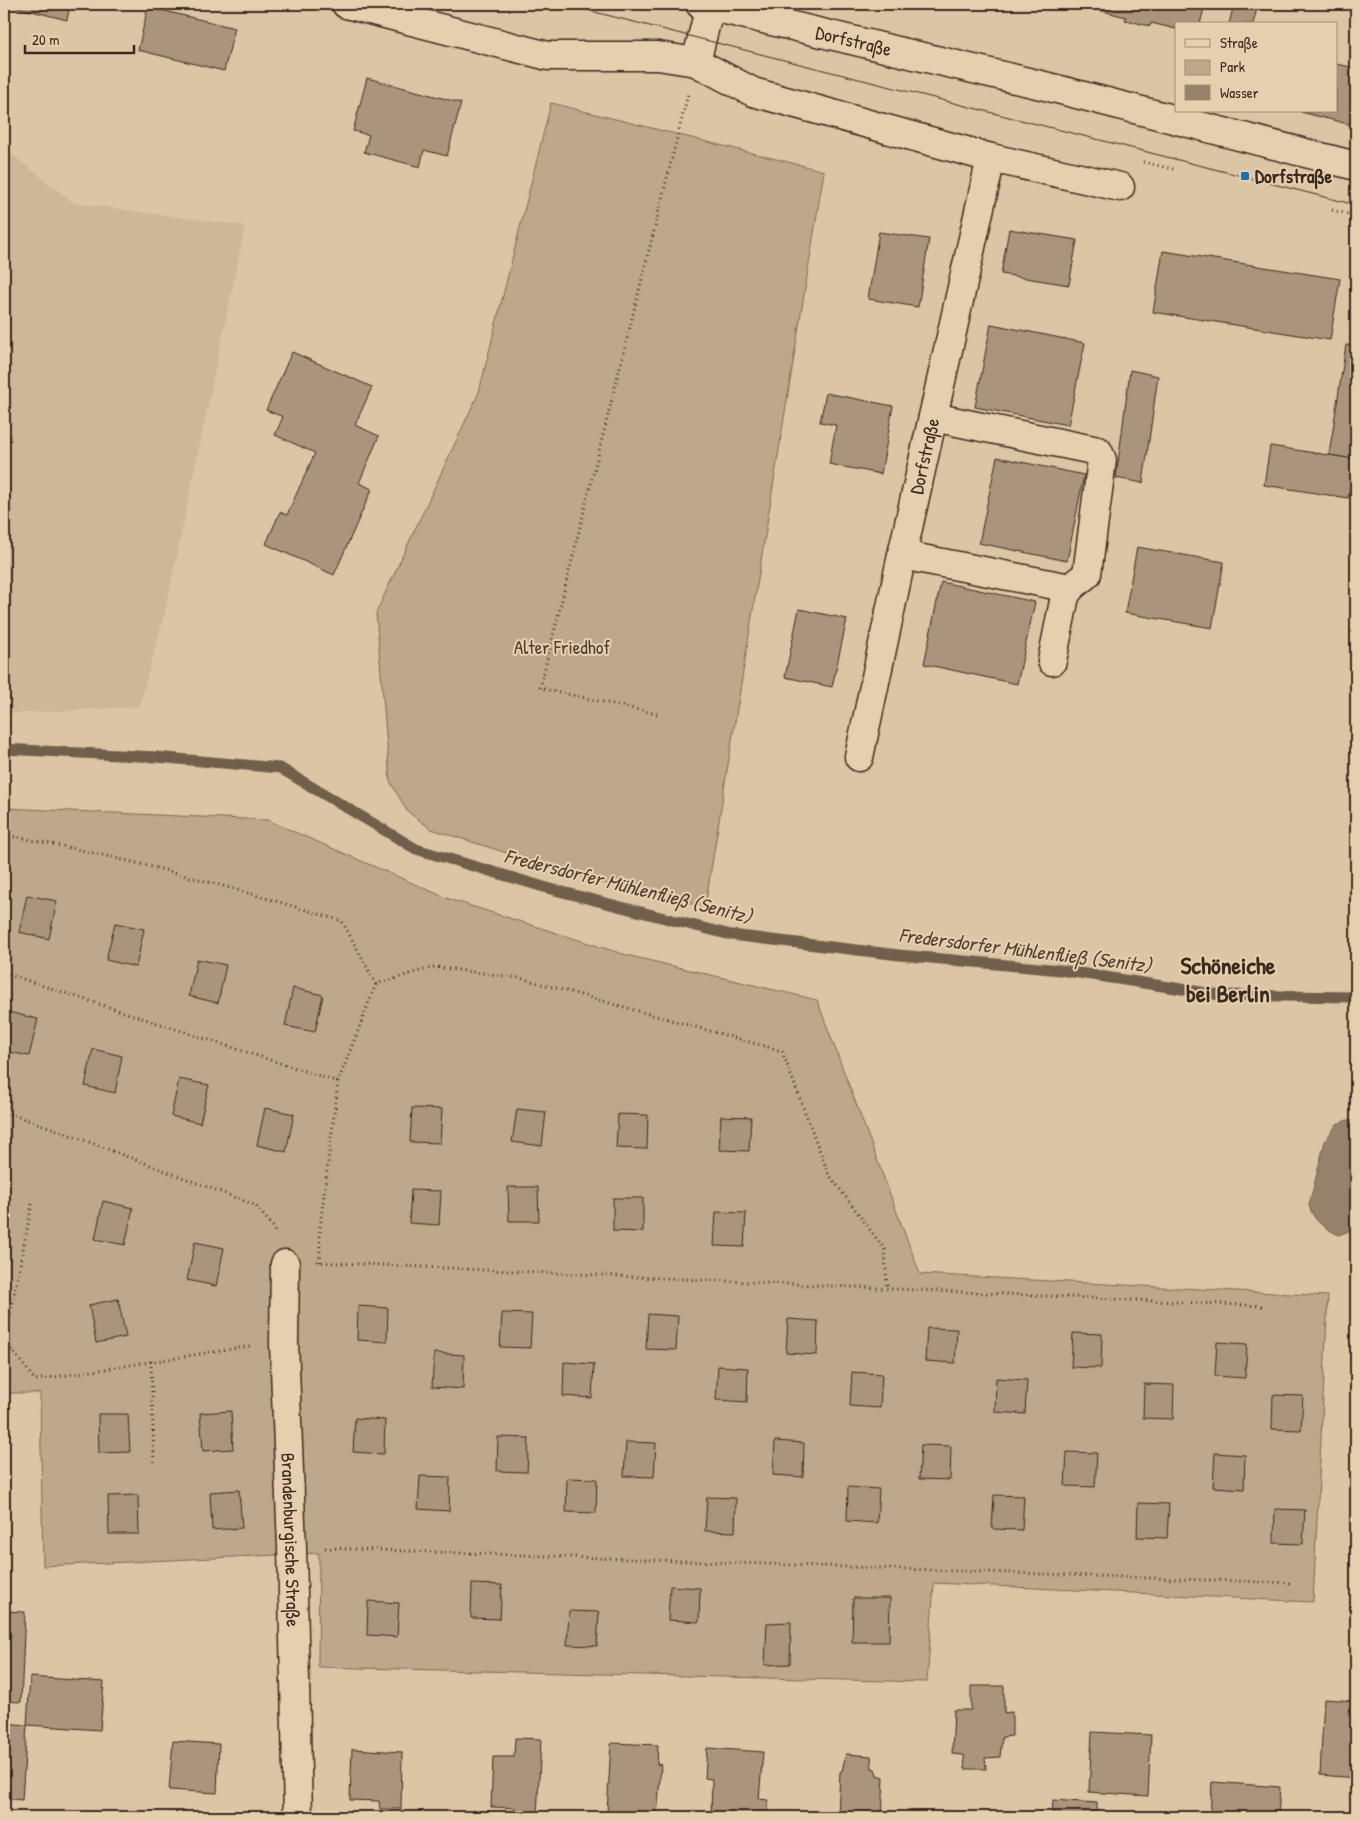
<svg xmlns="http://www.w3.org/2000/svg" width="1360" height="1821" font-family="'Patrick Hand',sans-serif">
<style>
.built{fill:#cdb798}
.green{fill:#bea88c;stroke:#7c6955}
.water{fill:#96816a;stroke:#725e4c}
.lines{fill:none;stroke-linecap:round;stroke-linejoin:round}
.stream{stroke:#725e4c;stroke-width:11}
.building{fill:#aa957b;stroke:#3b2a1e}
.minor-casing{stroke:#3b2a1e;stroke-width:31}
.major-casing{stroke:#3b2a1e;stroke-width:31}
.path{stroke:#3b2a1e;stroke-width:3;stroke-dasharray:1 4;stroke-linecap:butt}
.minor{stroke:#e6cfae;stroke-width:28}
.major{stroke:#e6cfae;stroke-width:28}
.tram{stroke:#3b2a1e;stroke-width:1}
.poi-dot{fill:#1f6fb2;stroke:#e6cfae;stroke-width:2}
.labels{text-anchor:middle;stroke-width:4;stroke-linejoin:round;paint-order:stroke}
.street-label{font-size:19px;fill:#3b2a1e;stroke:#e6cfae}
.poi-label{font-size:19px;font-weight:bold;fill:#3b2a1e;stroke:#e6cfae;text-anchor:start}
.park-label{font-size:19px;fill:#4f3d2e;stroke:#e6cfae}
.water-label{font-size:20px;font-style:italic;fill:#524031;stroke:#e6cfae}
.district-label{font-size:24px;font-weight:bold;fill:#3b2a1e;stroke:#e6cfae}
</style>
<rect width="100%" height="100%" fill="#dcc5a5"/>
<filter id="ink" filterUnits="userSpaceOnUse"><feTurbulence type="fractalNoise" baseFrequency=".02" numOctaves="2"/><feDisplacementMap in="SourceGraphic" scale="10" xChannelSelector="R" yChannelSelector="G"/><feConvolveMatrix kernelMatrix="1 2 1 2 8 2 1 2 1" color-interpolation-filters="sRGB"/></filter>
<g filter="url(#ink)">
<polygon class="built" points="4,151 14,156 74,203 245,226 166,608 139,707 4,714"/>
<g class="green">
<polygon points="551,103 824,171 705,907 599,882 431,829 407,811 390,781 376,613 479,392"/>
<polygon points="4,808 267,820 449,899 626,955 817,1000 920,1274 1328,1296 1313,1602 934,1583 927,1682 318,1667 319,1553 43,1566 40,1393 4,1393"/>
</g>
<path class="water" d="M1347,1120L1356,1121V1228L1339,1235C1324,1228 1313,1221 1309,1205L1325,1141L1337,1124Z"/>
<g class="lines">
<polyline class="stream" points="4,749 156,757 280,768 416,849 547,888 731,935 899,955 1060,970 1220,995 1356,997"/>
</g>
<g class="building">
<polygon points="4,4 70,4 67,20"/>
<polygon points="72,4 96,4 95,9"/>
<polygon points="1080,4 1205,4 1200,24 1176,24 1176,29 1151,23 1150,26 1125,20 1126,17 1079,5"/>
<polygon points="1234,4 1258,4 1253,24 1229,24"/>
<polygon points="148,7 235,28 224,71 138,50"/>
<polygon points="1336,64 1356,68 1356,66 1356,126 1301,112 1336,111"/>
<polygon points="367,78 461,103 447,156 424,150 420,167 364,152 369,135 353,131"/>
<polygon points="1009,229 1077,240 1069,285 1001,274"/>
<polygon points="879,232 929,239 918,307 868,299"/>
<polygon points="1163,251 1340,279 1330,340 1153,312"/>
<polygon points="991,324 1085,343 1068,425 975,407"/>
<polygon points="1346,345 1356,346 1356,446 1354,459 1329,455"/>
<polygon points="292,352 372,387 355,425 379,436 359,483 372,489 334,575 266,544 280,512 287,515 315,453 275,435 283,417 266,410"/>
<polygon points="1130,370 1158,376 1143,483 1116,478"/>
<polygon points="826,393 893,406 881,474 829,464 836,425 820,422"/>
<polygon points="1270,446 1354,459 1348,498 1264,485"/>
<polygon points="997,457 1084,475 1067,561 979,543"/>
<polygon points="1137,547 1224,562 1212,628 1125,613"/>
<polygon points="941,582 1035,602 1017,684 924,664"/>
<polygon points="799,609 847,619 832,687 785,677"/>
<polygon points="27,895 57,901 49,939 19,932"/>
<polygon points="115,923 144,929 136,967 106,960"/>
<polygon points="197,959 226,965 218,1003 189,996"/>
<polygon points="293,988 323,995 315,1032 285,1026"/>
<polygon points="8,1012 38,1019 29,1056 4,1051 4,1034"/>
<polygon points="93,1049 122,1056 115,1093 85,1086"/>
<polygon points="179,1079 209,1085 200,1123 171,1116"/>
<polygon points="265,1108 294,1114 286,1152 257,1145"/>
<polygon points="412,1108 442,1109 440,1143 410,1142"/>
<polygon points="517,1109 546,1112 542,1146 512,1142"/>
<polygon points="618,1114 648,1115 647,1149 616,1148"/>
<polygon points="721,1116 751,1117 749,1151 719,1150"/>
<polygon points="508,1187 538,1187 539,1221 509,1221"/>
<polygon points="411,1190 441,1191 439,1225 409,1223"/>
<polygon points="613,1198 643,1198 643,1232 613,1231"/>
<polygon points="103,1201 133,1208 125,1245 95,1239"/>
<polygon points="716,1212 746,1213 744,1247 714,1246"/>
<polygon points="195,1242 224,1248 216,1286 187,1280"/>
<polygon points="118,1299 126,1337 96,1343 89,1305"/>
<polygon points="358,1306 388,1308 387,1342 357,1340"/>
<polygon points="502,1313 532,1314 530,1348 500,1347"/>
<polygon points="648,1314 678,1316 676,1350 646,1349"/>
<polygon points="788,1319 818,1321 817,1355 786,1353"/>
<polygon points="927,1328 957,1329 955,1363 925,1361"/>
<polygon points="1073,1333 1102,1334 1101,1368 1071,1367"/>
<polygon points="1217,1342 1247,1344 1245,1378 1215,1376"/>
<polygon points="434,1353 464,1355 463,1389 432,1387"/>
<polygon points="564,1362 594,1364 592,1398 563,1396"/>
<polygon points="718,1366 748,1368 747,1402 716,1400"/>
<polygon points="852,1372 882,1374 880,1408 850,1406"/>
<polygon points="996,1378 1027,1380 1025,1414 995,1412"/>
<polygon points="1144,1384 1174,1385 1173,1419 1143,1418"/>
<polygon points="1273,1395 1303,1396 1301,1430 1272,1429"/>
<polygon points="231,1411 233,1449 203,1451 200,1413"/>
<polygon points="98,1414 128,1414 130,1452 99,1453"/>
<polygon points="355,1418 385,1420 384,1454 353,1452"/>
<polygon points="498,1437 529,1438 527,1472 497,1471"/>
<polygon points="775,1441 804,1443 803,1477 773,1475"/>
<polygon points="626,1442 656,1443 654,1477 624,1476"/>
<polygon points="921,1445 951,1446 950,1480 919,1479"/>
<polygon points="1067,1452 1097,1453 1095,1487 1065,1486"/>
<polygon points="1215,1453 1245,1455 1244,1489 1213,1487"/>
<polygon points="420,1476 450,1477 449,1511 418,1509"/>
<polygon points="567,1478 597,1479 596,1513 566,1512"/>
<polygon points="848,1487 879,1489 877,1523 847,1521"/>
<polygon points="239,1490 242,1528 212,1530 210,1492"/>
<polygon points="138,1495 139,1534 109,1534 108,1496"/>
<polygon points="994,1495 1024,1496 1022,1530 992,1529"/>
<polygon points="707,1497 736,1498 735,1532 705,1531"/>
<polygon points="1138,1503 1169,1504 1167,1538 1137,1537"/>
<polygon points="1275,1509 1305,1510 1303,1544 1274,1543"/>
<polygon points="472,1584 502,1585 500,1619 471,1618"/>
<polygon points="670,1586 700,1588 699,1622 668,1620"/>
<polygon points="853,1598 890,1598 889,1642 852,1642"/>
<polygon points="368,1601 399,1603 397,1637 367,1635"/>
<polygon points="4,1611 25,1612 21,1702 4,1701"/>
<polygon points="569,1611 599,1612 597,1646 567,1645"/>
<polygon points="791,1622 790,1664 765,1665 767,1623"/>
<polygon points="30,1677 104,1682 100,1730 27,1725"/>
<polygon points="971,1686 1004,1686 1004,1713 1012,1712 1012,1736 1002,1737 1000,1757 985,1758 986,1769 965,1769 964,1755 952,1754 954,1710 971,1710"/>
<polygon points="1324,1699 1356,1701 1356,1778 1320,1775"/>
<polygon points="4,1723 27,1725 22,1800 4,1798"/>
<polygon points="1092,1732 1151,1735 1148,1796 1089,1792"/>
<polygon points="515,1738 541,1739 537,1817 515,1817 515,1808 491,1807 493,1757 514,1757"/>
<polygon points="173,1741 219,1744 217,1793 169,1790"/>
<polygon points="611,1743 658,1745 657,1765 661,1764 657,1817 640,1817 640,1815 607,1813"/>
<polygon points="707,1748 763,1752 759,1799 768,1800 768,1817 711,1817 712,1779 705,1778"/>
<polygon points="352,1749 402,1752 401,1809 380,1809 379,1801 350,1800"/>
<polygon points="846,1754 871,1756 872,1768 875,1769 877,1775 884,1777 882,1817 838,1817 840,1772 842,1771"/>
<polygon points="1212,1782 1280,1787 1278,1817 1210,1817"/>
<polygon points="1053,1800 1097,1803 1097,1817 1052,1817"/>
</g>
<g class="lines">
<g class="minor-casing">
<g id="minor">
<polyline points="346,4 548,56 658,56 696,62 753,92 991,158 1120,187"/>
<polyline points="696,62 710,6"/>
<polyline points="933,417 1098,451 1102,460 1087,574 1070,588 1065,596 1052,661"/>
<polyline points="902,555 1070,588"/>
<path id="s1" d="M859,757L902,555L991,158"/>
<path id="s2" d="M285,1264L284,1343L292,1548L298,1817"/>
</g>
</g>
<g class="major-casing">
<g id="major">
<path id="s3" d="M700,4L1045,86L1356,166"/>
</g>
</g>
<g class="path">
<polyline points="1143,162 1177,170"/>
<polyline points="1332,210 1356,216"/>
<polyline points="657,714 540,688 688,94"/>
<path d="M4,835C119,855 231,887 342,921L376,984L434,967L520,978L782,1051L828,1173L885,1250L887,1289"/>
<polyline points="4,973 338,1082"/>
<polyline points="4,1112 52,1128 255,1205 274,1228 275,1234"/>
<polyline points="32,1204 5,1341 35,1380 251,1346"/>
<polyline points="317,1262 1263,1306"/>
<polyline points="320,1262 320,1227 338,1082 376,984"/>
<polyline points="151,1361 154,1464"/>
<polyline points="325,1548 1290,1583"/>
</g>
<use href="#minor" class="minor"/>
<use href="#major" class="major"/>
<polyline class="tram" points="563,4 1356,205"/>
</g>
</g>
<rect class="poi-dot" x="1240" y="171" width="10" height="10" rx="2.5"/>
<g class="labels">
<g class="street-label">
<text dy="7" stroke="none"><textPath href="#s3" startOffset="158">Dorfstraße</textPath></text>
<text dy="7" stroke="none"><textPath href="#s1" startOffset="308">Dorfstraße</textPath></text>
<text dy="7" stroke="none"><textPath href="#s2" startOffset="276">Brandenburgische Straße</textPath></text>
</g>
<g class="poi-label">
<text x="1255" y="183">Dorfstraße</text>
</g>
<g class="park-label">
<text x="562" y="654">Alter Friedhof</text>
</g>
<g class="water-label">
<text transform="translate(628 886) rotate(14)" y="7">Fredersdorfer Mühlenfließ (Senitz)</text>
<text transform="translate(1025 950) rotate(7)" y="7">Fredersdorfer Mühlenfließ (Senitz)</text>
</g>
<g class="district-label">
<text x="1228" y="974">Schöneiche<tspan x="1228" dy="28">bei Berlin</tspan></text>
</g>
</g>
<rect width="1360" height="1821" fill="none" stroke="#e6cfae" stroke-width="20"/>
<rect x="10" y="10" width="1340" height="1801" fill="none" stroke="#3b2a1e" stroke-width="2" filter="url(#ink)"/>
<rect x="1175" y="22" width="162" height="90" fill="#e6cfae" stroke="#a28d74"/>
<rect x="1185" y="39" width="25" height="8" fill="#e6cfae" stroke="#a28d74"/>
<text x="1220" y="48" font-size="15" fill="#3b2a1e">Straße</text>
<rect x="1185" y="60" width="25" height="15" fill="#bea88c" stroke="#a28d74"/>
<text x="1220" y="72" font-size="15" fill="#3b2a1e">Park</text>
<rect x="1185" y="85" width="25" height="15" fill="#96816a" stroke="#a28d74"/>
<text x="1220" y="98" font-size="15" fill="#3b2a1e">Wasser</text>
<path d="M25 45v8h109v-8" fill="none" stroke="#3b2a1e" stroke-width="2.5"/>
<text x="32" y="45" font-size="15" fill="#3b2a1e" stroke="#e6cfae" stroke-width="4" paint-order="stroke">20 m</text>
</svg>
